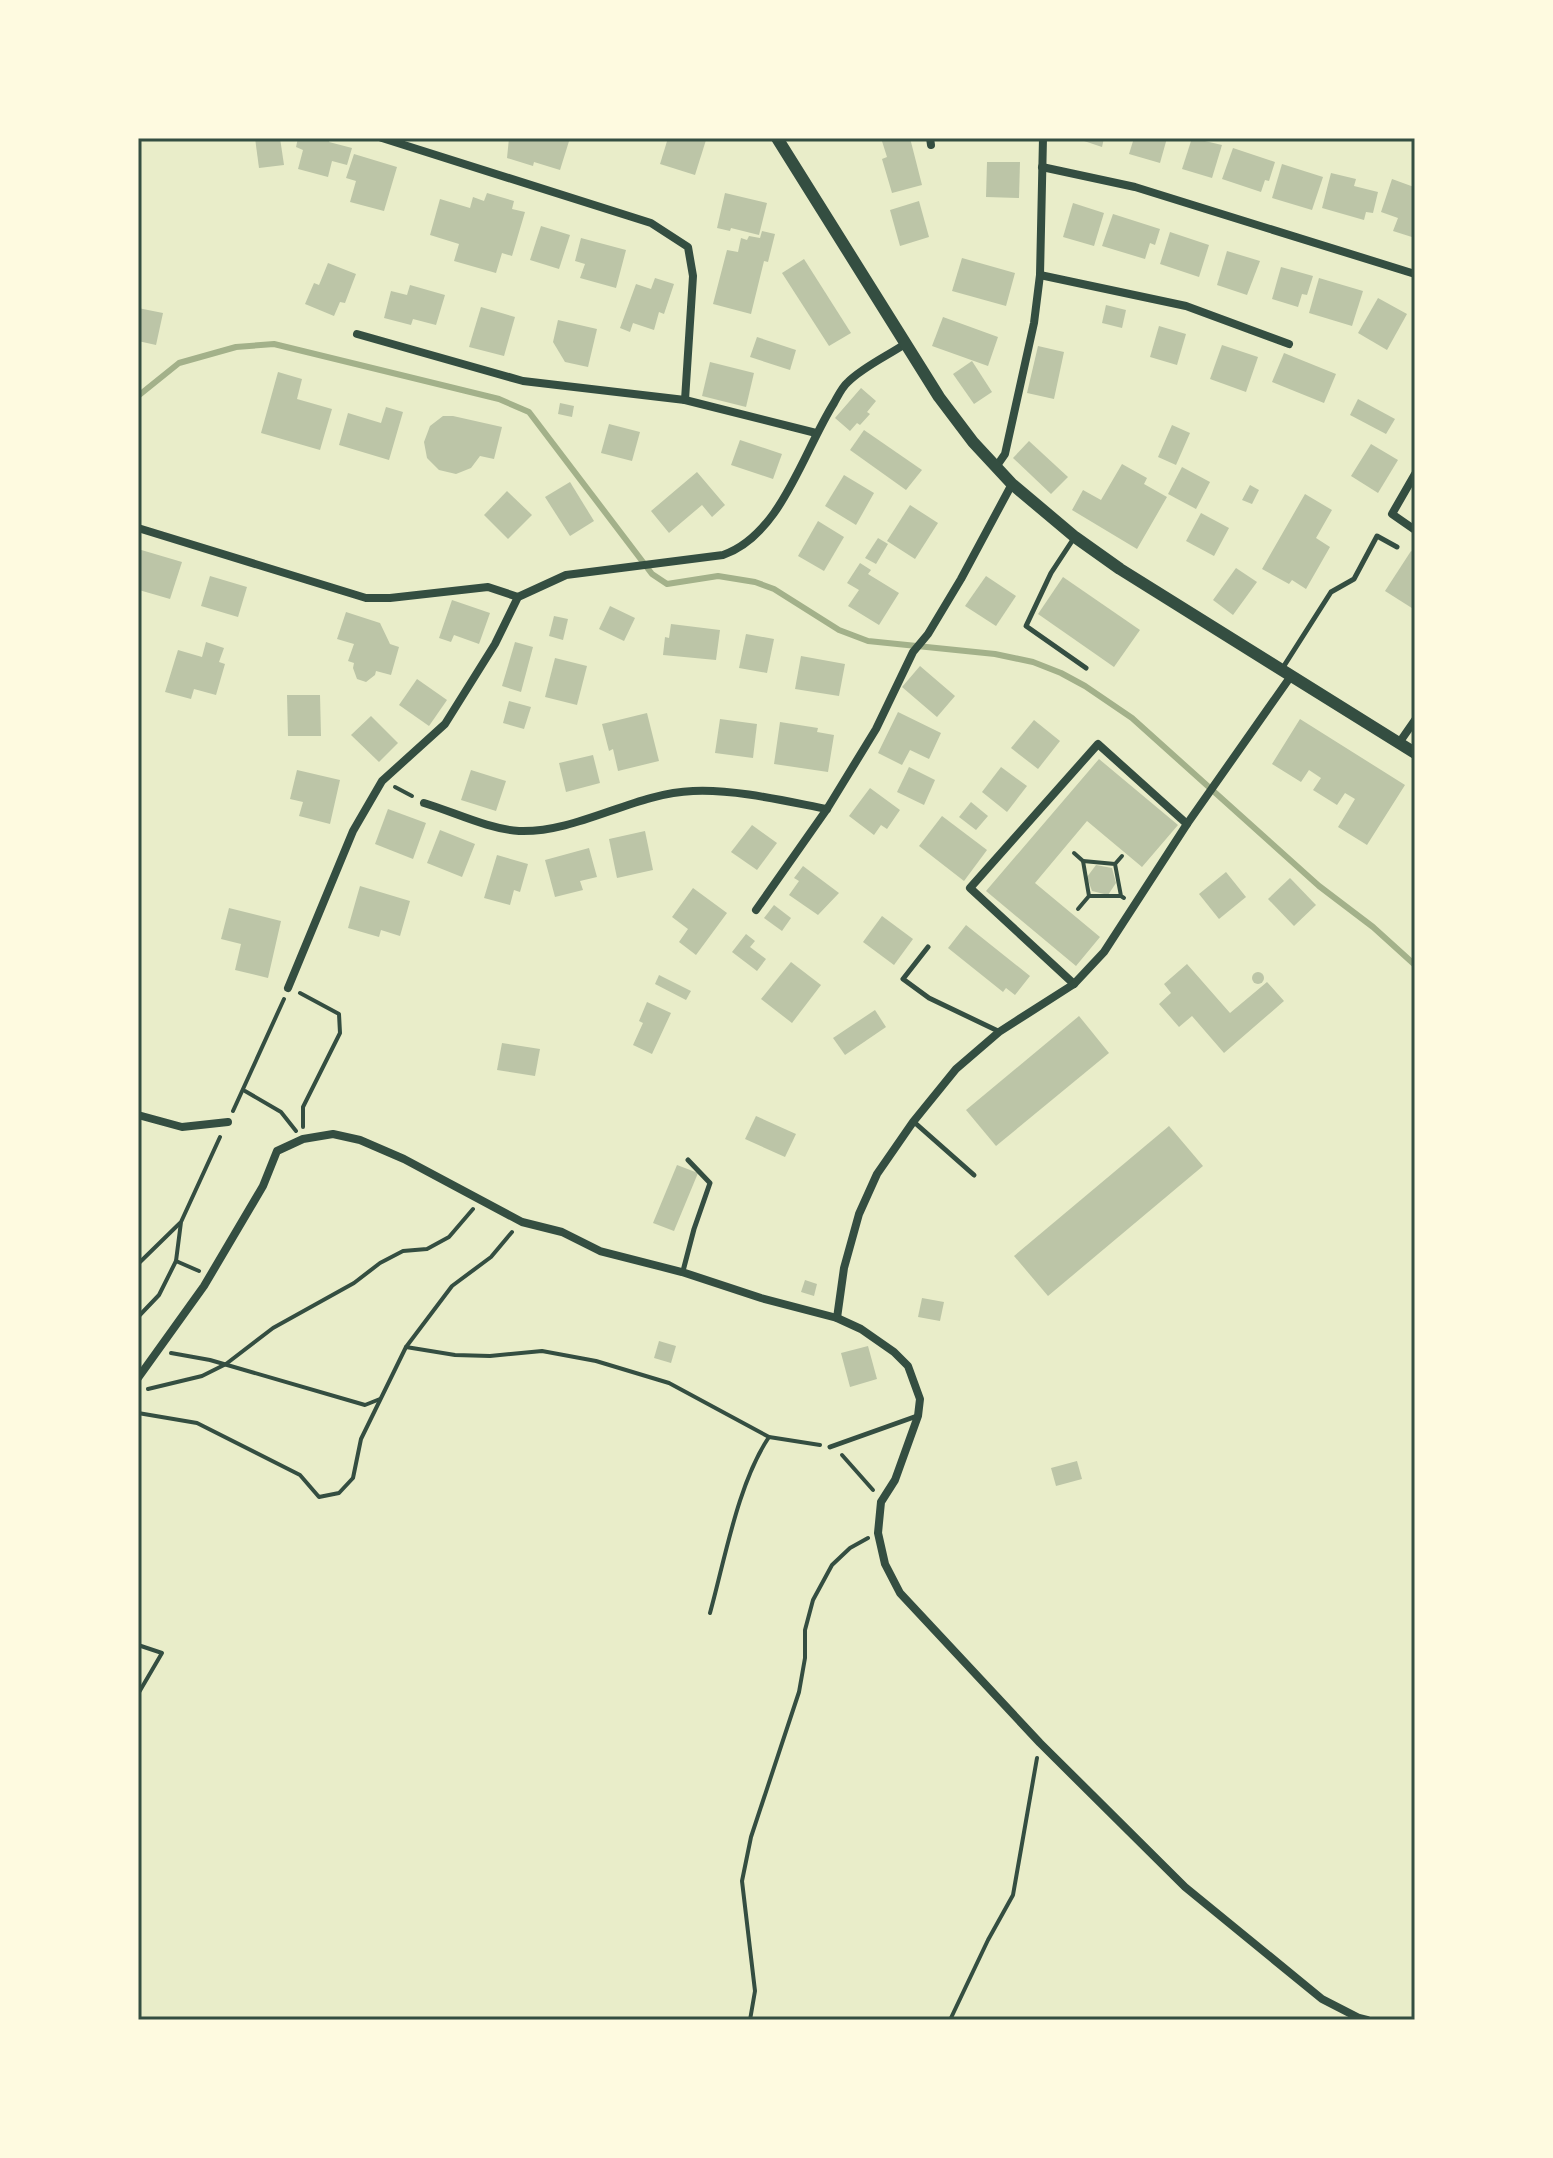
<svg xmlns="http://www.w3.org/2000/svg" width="1553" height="2158" font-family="'DM Sans',sans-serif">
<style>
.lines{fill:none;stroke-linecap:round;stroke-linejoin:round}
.stream{stroke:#a3b18a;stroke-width:6}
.building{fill:#bcc5a7}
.path{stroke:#344e41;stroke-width:4}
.service{stroke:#344e41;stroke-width:5}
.minor{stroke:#344e41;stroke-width:8}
.tertiary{stroke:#344e41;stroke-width:12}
.neatline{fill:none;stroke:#344e41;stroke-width:3}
</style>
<rect width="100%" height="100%" fill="#e9edc9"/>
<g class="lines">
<polyline class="stream" points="138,396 179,363 236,347 274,344 499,399 529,412 652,574 667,584 718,576 755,582 774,589 839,630 868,641 995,654 1033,662 1061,673 1085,686 1132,718 1319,886 1373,927 1415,965"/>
</g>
<g class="building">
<polygon points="255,138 280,138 284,165 259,168"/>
<polygon points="298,138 330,138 329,142 352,148 347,165 332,161 328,177 298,169 303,150 296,147"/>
<polygon points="509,138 570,138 560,170 534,162 533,166 507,158"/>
<polygon points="668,138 706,140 695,175 660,164"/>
<polygon points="881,138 910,138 922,185 892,193 882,159 887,157"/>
<polygon points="1075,138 1104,138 1102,147"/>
<polygon points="1134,138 1167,138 1160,163 1129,154"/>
<polygon points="1192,138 1222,145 1212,178 1182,169"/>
<polygon points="1233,148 1275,162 1269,181 1265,180 1261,192 1222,179"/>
<polygon points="354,154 397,167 384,211 350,202 356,181 346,178"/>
<polygon points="987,162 1020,162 1019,198 986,197"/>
<polygon points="1282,164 1323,177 1312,210 1272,198"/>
<polygon points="1331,173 1356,179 1354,186 1378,192 1373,213 1366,212 1364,220 1322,208"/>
<polygon points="1392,179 1414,187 1415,238 1393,231 1398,218 1381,212"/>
<polygon points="487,193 514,201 512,209 525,212 512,256 502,253 496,273 454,261 459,244 430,235 440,199 470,208 473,197 484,201"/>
<polygon points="725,193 767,203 759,235 731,228 730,231 717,228"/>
<polygon points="919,201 929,237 900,246 890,210"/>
<polygon points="1073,203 1104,213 1094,246 1063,237"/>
<polygon points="1113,214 1160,229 1155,245 1150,243 1145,259 1102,246"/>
<polygon points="541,226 570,235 559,269 530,260"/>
<polygon points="762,231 775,234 768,262 764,261 751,314 713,304 727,250 738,252 741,238 747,240 749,236 760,238"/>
<polygon points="1170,232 1209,245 1199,277 1160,264"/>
<polygon points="581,238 626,250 616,288 580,278 585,264 575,261"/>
<polygon points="1227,251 1260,261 1247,295 1217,285"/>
<polygon points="962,258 1015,273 1006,306 952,291"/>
<polygon points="804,259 851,333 829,346 782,273"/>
<polygon points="328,263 356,274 345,303 340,302 334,316 305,304 314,283 319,285"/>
<polygon points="1281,267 1313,276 1307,295 1302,294 1298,307 1272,299"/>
<polygon points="655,278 674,284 664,314 659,312 654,330 633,323 630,332 620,328 636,284 651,289"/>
<polygon points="1319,278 1363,291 1352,326 1309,313"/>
<polygon points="410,285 445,295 436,325 413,319 411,325 384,318 391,291 407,295"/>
<polygon points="1378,298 1407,314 1387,350 1358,333"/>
<polygon points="1106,305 1126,310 1122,328 1102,323"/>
<polygon points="481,307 515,317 504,356 469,347"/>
<polygon points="138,308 163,313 156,345 138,341"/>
<polygon points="943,317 998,337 988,366 932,346"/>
<polygon points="558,320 597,329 588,367 565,362 553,342"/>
<polygon points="1159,326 1186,334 1177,365 1150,357"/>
<polygon points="757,337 796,350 790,370 750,357"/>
<polygon points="1222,345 1258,357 1246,392 1210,379"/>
<polygon points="1038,346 1064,352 1054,399 1027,393"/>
<polygon points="1284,353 1336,374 1324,403 1272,382"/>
<polygon points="972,361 992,392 974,404 953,374"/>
<polygon points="710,362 754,373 746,407 702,396"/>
<polygon points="278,372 302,379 297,399 332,409 320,450 261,433"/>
<polygon points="861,388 876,401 867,412 870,414 860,425 857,423 850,431 835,418"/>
<polygon points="1358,399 1395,419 1386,434 1350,415"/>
<polygon points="560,403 574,406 572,417 558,414"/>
<polygon points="386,407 403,412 389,460 339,445 348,413 381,423"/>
<polygon points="443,416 453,416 502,427 494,459 480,456 471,468 456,474 439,470 427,458 424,442 430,426"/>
<polygon points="609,424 640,432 632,461 601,453"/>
<polygon points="1172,425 1190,433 1176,465 1158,457"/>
<polygon points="864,430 922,470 906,490 850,450"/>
<polygon points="740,440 782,454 773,479 731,465"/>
<polygon points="1029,441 1068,477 1051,494 1013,458"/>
<polygon points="1371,444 1398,460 1378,493 1351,476"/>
<polygon points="1122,464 1147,478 1144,484 1167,497 1137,549 1072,510 1083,490 1101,500"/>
<polygon points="1182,467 1210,482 1196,509 1168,494"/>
<polygon points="697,472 725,505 712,517 702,505 669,533 651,511"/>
<polygon points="844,475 874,493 856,525 825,506"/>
<polygon points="570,482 594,521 570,536 545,497"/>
<polygon points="1250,485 1259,490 1252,504 1242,500"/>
<polygon points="507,491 532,515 508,539 484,515"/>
<polygon points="1305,494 1332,510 1316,538 1330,547 1306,589 1292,580 1289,584 1262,569"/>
<polygon points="910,505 938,523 915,559 887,541"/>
<polygon points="1201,513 1229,528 1214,556 1186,541"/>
<polygon points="818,521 844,537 824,571 798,556"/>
<polygon points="878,538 888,544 876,564 865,558"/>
<polygon points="138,549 182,562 170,599 139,590"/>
<polygon points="1411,551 1415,553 1415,610 1385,591"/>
<polygon points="860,563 871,570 868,574 899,593 879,625 848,606 859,590 847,583"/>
<polygon points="1236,568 1257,582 1233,615 1213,600"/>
<polygon points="210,576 247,587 238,617 201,606"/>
<polygon points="986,576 1016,596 996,626 965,606"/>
<polygon points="1063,577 1140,630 1114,667 1038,614"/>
<polygon points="452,600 490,613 479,644 454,635 451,642 439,638"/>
<polygon points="610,606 635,618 624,641 599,629"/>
<polygon points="346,612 380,623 390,644 399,647 391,675 376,671 375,675 366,682 357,679 353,668 354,663 348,661 354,644 337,639"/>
<polygon points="554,616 568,619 563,640 549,636"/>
<polygon points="671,624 720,630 716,660 663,655 665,637 669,638"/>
<polygon points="746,634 774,639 767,673 739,668"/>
<polygon points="206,642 224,648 219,662 225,664 216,695 194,689 191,699 165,692 178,650 202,657"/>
<polygon points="515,642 533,647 521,692 502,686"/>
<polygon points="801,656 845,664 839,696 795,689"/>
<polygon points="555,658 587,666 577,705 545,697"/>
<polygon points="920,666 955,696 937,717 902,687"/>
<polygon points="417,679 447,700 429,726 399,705"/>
<polygon points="287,695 320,695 321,736 288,736"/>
<polygon points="509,701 531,707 524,729 503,723"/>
<polygon points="898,712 941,733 929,759 910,750 902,765 878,753"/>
<polygon points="647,713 659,761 618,771 613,749 609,751 602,724"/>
<polygon points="371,716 398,743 379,762 351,735"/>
<polygon points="720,719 757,724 753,758 715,753"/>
<polygon points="1300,719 1405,785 1367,845 1338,827 1355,799 1345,793 1337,805 1313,790 1321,778 1309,770 1301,782 1272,764"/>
<polygon points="1034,720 1060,741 1038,769 1011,748"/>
<polygon points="780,722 818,728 817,732 834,735 828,772 774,764"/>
<polygon points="593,755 600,783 566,792 559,763"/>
<polygon points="1099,759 1178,825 1142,867 1087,821 1035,883 1100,937 1076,966 986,891"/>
<polygon points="909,767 935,780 924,805 897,792"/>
<polygon points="1001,767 1027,786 1007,812 982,792"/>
<polygon points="297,770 340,780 330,824 299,816 303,802 290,799"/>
<polygon points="471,770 506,781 496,811 461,800"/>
<polygon points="870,788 900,810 887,829 881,825 874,835 849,816"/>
<polygon points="971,802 988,816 976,830 959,817"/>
<polygon points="388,809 426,823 413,859 375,844"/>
<polygon points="942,816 987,850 964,881 919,846"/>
<polygon points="752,825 777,843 757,870 731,852"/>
<polygon points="440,830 475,844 462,877 427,863"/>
<polygon points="645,831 653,870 617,878 609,839"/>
<polygon points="589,848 597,877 580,881 583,890 555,897 545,860"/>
<polygon points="497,855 528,864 520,892 514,890 510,905 484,898"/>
<polygon points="1096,865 1112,868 1116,883 1108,895 1092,891 1087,877"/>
<polygon points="803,866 839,893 818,915 789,895 799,881 794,878"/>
<polygon points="1226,872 1246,897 1219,919 1199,894"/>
<polygon points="1290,878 1316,905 1294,926 1268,899"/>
<polygon points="360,886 410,901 400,936 381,930 379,937 348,928"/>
<polygon points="693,888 727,913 696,955 679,942 688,929 672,917"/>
<polygon points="774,905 791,918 782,931 764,918"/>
<polygon points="229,908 281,921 268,978 235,970 241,944 221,939"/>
<polygon points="882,916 913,939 894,965 863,942"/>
<polygon points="966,925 1030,976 1015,995 1006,988 1003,992 948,948"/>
<polygon points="746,934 755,941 750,947 766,959 757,971 732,952"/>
<polygon points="791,962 821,985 792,1023 761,999"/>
<polygon points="1187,964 1230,1013 1267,982 1284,1001 1224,1053 1192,1016 1179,1027 1159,1004 1171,993 1164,984"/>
<circle cx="1258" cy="978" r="6"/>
<polygon points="659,975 691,991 686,1000 655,984"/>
<polygon points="647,1002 671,1013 652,1054 633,1045 643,1023 639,1021"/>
<polygon points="875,1010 886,1027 845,1055 833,1038"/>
<polygon points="1079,1016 1109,1053 996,1146 966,1110"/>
<polygon points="502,1043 540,1049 535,1076 497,1070"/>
<polygon points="756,1116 796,1134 785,1157 745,1139"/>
<polygon points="1169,1126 1203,1166 1048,1296 1014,1256"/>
<polygon points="677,1165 698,1173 674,1231 653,1223"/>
<polygon points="805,1280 817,1284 814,1296 801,1292"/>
<polygon points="922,1298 944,1302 940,1321 918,1317"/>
<polygon points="659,1341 676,1346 671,1363 654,1358"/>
<polygon points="868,1346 877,1379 850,1387 841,1353"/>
<polygon points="1077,1461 1082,1479 1056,1486 1051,1468"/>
</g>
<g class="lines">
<g class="path">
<polyline points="395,787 412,796"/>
<polyline points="1074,853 1083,861"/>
<polyline points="1115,864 1122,856"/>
<polyline points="1121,896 1089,896 1083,861 1115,864 1121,896 1124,898"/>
<polyline points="1078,909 1089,896"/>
<polyline points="300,993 339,1014 340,1033 303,1107 303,1127"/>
<polyline points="245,1091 281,1112 296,1131"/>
<polyline points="233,1111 284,999"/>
<polyline points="176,1261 199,1271"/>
<polyline points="138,1264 180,1223"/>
<polyline points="138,1317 159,1295 176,1261 181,1222 220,1137"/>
<polyline points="406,1347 455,1355 490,1356 542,1351 596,1361 669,1383 769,1437 820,1445"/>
<polyline points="171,1353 210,1360 365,1405 380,1399"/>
<polyline points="148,1389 202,1376 226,1364 273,1328 354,1283 380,1263 403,1251 427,1249 449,1237 473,1209"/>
<polyline points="138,1413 197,1423 300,1475 319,1497 339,1493 353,1478 361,1439 406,1347 452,1286 491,1257 512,1232"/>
<polyline points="842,1455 873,1490"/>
<path d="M710,1613C725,1559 738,1483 769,1437"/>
<polyline points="138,1645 162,1653 138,1694"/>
<polyline points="750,2020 755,1991 742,1881 751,1837 799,1692 805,1658 805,1630 813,1600 832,1565 850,1548 868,1538"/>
<polyline points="950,2020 988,1940 1013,1895 1037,1758"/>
</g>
<g class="service">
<polyline points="1074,538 1051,573 1026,626 1086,668"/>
<polyline points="1282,669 1331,592 1354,579 1377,536 1397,547"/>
<polyline points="928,947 903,979 929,998 998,1031"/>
<polyline points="914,1122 974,1175"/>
<polyline points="683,1271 694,1229 710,1183 688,1160"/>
<polyline points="830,1447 917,1416"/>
</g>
<g class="minor">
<polyline points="382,138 651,223 688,247 693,276 685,400"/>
<polyline points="930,138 931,145"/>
<polyline points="1042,167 1135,187 1415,274"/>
<polyline points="1040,275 1186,306 1289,344"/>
<polyline points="357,334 523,381 685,400 816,433"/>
<polyline points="996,467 1005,454 1034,323 1040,275 1043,138"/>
<polyline points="1415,474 1392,514 1415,530"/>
<polyline points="138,528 366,598 390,598 488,587 518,597"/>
<polyline points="1399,743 1415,720"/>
<path d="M424,803C454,812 488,829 519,831C578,833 634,793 693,791C735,789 785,801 827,809"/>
<polyline points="756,910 827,809 876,729 913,652 928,634 961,579 1012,484"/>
<polyline points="1074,984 970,888 1098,744 1187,824"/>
<path d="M288,988L353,831L382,781L445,724L495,644L518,597L566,575L723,555C781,535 803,452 834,403C838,396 842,387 848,382C863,367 887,356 905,344"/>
<polyline points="138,1115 182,1127 228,1122"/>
<polyline points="837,1318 844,1268 859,1214 877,1174 913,1122 956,1069 999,1032 1074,984 1104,952 1187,824 1291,676"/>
<polyline points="138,1378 204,1286 263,1186 277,1151 303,1139 333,1134 360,1140 404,1159 522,1222 562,1232 600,1251 682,1272 761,1298 837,1318 861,1329 894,1352 908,1366 920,1399 918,1416 895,1480 881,1502 878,1533 885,1564 900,1593 1040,1743 1185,1887 1322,1999 1359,2018 1367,2020"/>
</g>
<polyline class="tertiary" points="777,138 939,397 973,442 1012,484 1075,537 1120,569 1415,753"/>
</g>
<rect width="1553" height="2158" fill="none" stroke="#fefae0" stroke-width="280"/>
<rect x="140" y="140" width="1273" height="1878" class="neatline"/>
</svg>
